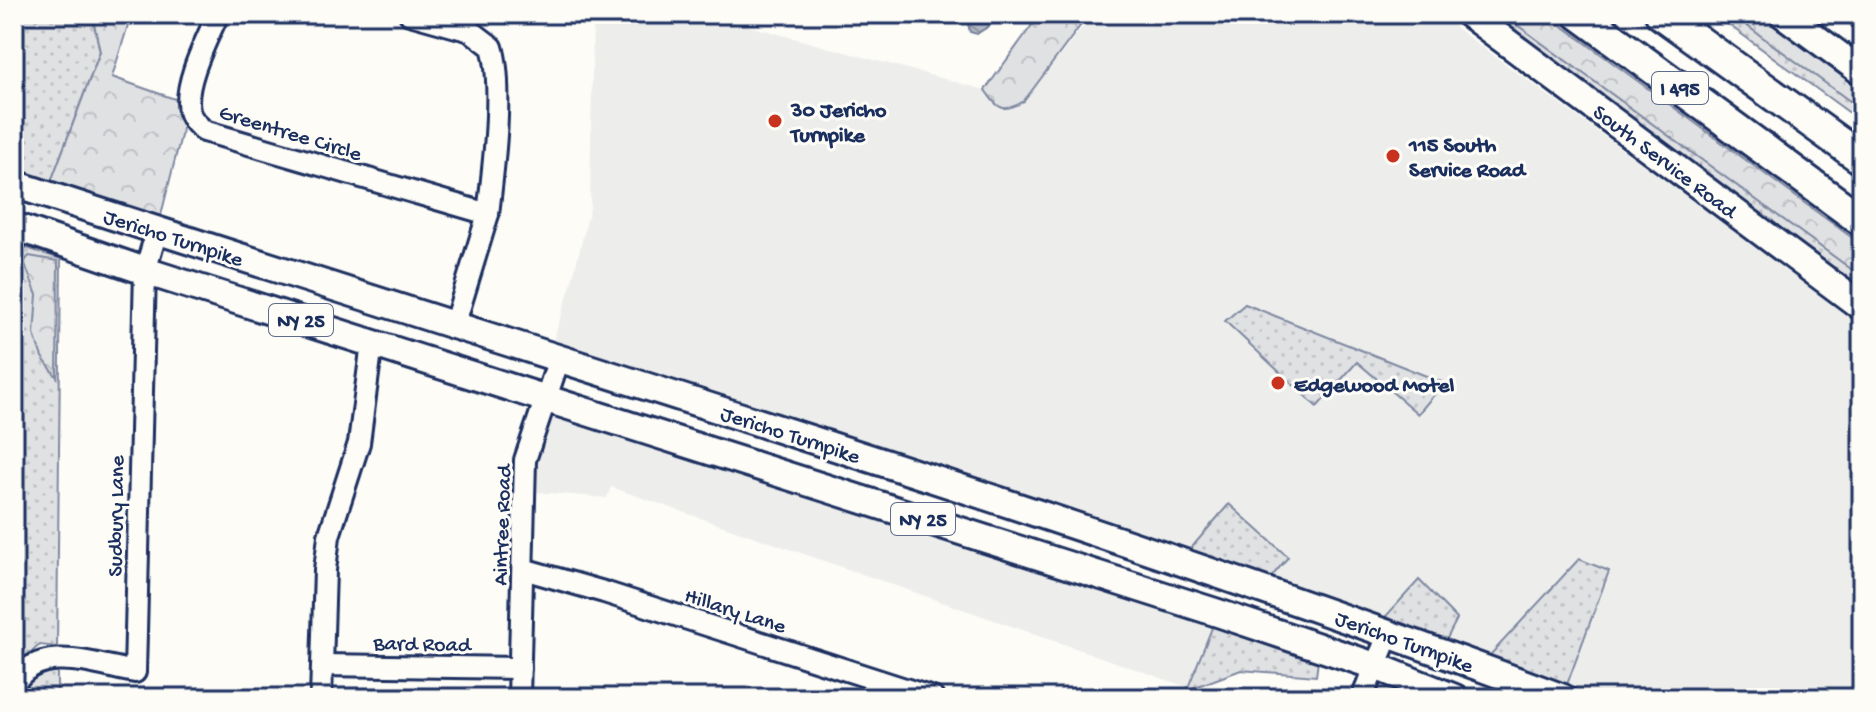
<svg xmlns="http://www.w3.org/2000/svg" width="1876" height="712" font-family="'Gochi Hand',sans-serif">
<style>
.built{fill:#edeeec}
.grass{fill:url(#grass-dots);stroke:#7e88a0;stroke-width:2}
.forest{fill:url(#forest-crowns);stroke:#7e88a0;stroke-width:2}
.water{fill:url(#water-waves);stroke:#76819c;stroke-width:2}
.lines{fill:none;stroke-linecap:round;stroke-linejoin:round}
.minor-casing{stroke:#1b2f5e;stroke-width:26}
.major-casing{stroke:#1b2f5e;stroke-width:32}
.highway-casing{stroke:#1b2f5e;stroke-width:36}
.minor{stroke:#fdfcf7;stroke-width:20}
.major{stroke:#fdfcf7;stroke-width:26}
.highway{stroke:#fdfcf7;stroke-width:30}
.poi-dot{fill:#c8321e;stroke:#fdfcf7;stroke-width:3}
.labels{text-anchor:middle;stroke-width:6;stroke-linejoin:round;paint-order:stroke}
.shield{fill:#fdfcf7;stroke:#5f6c8c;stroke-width:2}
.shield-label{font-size:20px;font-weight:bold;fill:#1b2f5e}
.poi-label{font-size:22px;font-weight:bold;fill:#1b2f5e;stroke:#fdfcf7;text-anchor:start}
.street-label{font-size:22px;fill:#1b2f5e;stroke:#fdfcf7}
</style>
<defs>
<pattern id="grass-dots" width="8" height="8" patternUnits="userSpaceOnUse" patternTransform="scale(2)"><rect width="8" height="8" fill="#e0e1e3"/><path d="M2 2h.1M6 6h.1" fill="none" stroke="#c0c1c5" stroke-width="1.8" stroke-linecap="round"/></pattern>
<pattern id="forest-crowns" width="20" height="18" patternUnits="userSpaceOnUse" patternTransform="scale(2)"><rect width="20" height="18" fill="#e0e1e3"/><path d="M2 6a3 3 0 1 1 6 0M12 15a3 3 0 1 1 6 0" fill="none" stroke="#c0c1c5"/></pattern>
<pattern id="water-waves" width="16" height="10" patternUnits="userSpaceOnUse" patternTransform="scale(2)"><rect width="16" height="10" fill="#b3b8c5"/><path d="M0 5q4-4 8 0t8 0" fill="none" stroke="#9196a3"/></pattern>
</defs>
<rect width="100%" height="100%" fill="#fdfcf7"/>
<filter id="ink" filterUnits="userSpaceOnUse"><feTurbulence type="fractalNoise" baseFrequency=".0125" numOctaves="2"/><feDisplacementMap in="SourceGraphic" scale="16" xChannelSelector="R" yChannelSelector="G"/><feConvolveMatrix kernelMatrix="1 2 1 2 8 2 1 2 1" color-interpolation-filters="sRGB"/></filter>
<g filter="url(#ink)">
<g class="built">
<polygon points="593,14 705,14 985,90 994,103 1024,101 1093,14 1437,14 1862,325 1862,698 1558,698 548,356 571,285 590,208"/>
<polygon points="548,399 1214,628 1187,687 611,487 607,498 524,491"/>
</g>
<g class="grass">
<polygon points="14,14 92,14 100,51 46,195 14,184"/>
<polygon points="1485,14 1554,14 1862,239 1862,288"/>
<polygon points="1714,14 1770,14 1862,82 1862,122"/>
<polygon points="14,244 61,259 57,647 40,645 22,659 14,669"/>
<polygon points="1245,304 1444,383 1418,414 1357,362 1317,407 1225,321"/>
<polygon points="1229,504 1288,557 1261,590 1179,562"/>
<polygon points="1579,559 1609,571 1562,698 1479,667"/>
<polygon points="1419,580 1457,619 1440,652 1376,627"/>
<polygon points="1218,613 1320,647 1316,676 1241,670 1187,690"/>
<path d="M57,668V698H20C28,672 30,670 57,668Z"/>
</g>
<g class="forest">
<polygon points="92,14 114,14 128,25 112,77 189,104 157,231 46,195 100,52"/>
<path d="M1040,14H1089L1024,101C1003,114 998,109 985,90Z"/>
<polygon points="1502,14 1546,14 1862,245 1862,277"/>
<polygon points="1731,14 1759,14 1862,91 1862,110"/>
<polygon points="29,256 58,261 57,377 42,357 34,334 37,295 24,262"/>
</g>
<path class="water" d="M981,14H996C996,25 984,28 977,34L970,32L968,24Z"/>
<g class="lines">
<g class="minor-casing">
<g id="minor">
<path d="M218,14C207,39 183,84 189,111C191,120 198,125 204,131L488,214C493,172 504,86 492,47L471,31L410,14"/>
<polyline points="454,326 488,214"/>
<polyline points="523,569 604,592 933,698"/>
<polyline points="323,665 520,668"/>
<path d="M14,684C39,642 95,665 135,672L145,271L157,231"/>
<polyline points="321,698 325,570 329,536 359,443 372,343"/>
<polyline points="519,698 525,460 559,359"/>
<polyline points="1362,698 1389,633"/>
</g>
</g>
<g class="major-casing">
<g id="major">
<polyline points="1469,14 1862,307"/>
<polyline points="1783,14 1862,72"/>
<path d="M14,184C531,353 1053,507 1563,698"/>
<polyline points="14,226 145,271 1218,613 1375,666 1455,698"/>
</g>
</g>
<g class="highway-casing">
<g id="highway">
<polyline points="1579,14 1862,221"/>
<polyline points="1661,14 1862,159"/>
</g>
</g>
<use href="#minor" class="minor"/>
<use href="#major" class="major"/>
<use href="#highway" class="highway"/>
</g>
</g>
<g class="poi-dot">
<circle cx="775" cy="121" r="8"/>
<circle cx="1393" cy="156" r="8"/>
<circle cx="1278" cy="383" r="8"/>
</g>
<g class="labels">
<g class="shield">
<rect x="1652" y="72" width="56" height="32" rx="6"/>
<rect x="269" y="304" width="64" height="32" rx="6"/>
<rect x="891" y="503" width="64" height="32" rx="6"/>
</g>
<g class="shield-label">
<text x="1680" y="95">I 495</text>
<text x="301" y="327">NY 25</text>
<text x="923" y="526">NY 25</text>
</g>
<g class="poi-label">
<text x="791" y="116">30 Jericho<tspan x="791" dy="25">Turnpike</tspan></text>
<text x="1409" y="151">115 South<tspan x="1409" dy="25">Service Road</tspan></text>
<text x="1294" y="391">Edgewood Motel</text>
</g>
<g class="street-label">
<text transform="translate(291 131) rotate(17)" y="8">Greentree Circle</text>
<text transform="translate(1666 160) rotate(37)" y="8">South Service Road</text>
<text transform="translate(174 236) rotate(18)" y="8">Jericho Turnpike</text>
<text transform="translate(791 433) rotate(18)" y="8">Jericho Turnpike</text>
<text transform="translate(114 516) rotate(-89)" y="8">Sudbury Lane</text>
<text transform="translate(500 525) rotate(-88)" y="8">Aintree Road</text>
<text transform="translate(736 609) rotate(18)" y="8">Hillary Lane</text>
<text transform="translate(1405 640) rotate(20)" y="8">Jericho Turnpike</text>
<text transform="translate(422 642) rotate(1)" y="8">Bard Road</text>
</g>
</g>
<rect width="1876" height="712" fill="none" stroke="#fdfcf7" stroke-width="48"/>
<rect x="24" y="24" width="1828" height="664" fill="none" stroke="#1b2f5e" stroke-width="3" filter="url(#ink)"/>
</svg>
